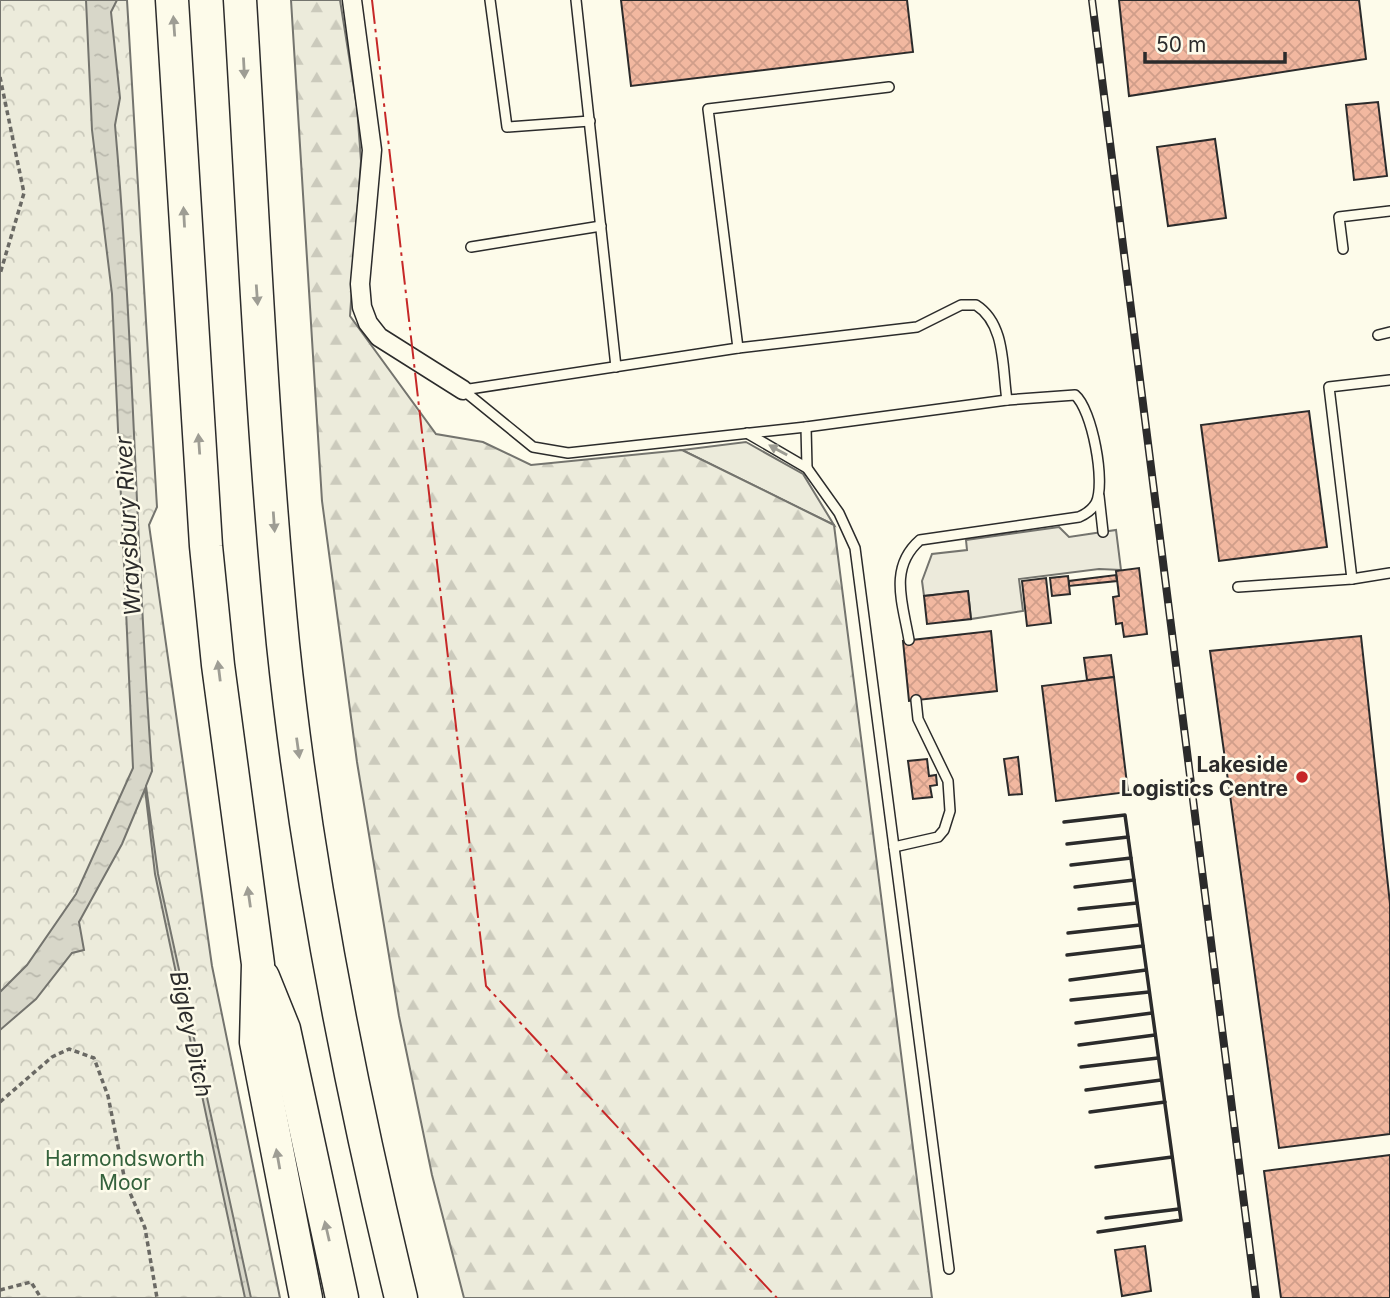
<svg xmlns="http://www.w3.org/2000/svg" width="1390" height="1298" font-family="Inter,sans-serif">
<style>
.grass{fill:#ecebdb;stroke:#74746e;stroke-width:2}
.forest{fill:url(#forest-firs);stroke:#74746e;stroke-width:2}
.park{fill:url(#park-crowns);stroke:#74746e;stroke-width:2}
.parking{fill:#eceadb;stroke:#74746e;stroke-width:2}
.water{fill:url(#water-ripples);stroke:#74746e;stroke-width:2}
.building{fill:url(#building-cross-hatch);stroke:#2b2b2b;stroke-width:2}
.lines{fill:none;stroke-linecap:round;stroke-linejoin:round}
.service-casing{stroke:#2b2b2b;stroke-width:12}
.minor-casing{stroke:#2b2b2b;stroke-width:21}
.motorway-casing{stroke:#2b2b2b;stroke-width:35}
.path{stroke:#6a6964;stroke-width:3.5;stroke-dasharray:5 3.5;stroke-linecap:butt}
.service{stroke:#fdfbea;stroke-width:9}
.minor{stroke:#fdfbea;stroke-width:18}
.motorway{stroke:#fdfbea;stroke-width:32}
.rail-casing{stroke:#2b2b2b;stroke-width:8}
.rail{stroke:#fdfbea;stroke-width:5;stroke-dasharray:16;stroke-linecap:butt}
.wall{stroke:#2b2b2b;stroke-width:3.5}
.power{stroke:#c62828;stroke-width:2;stroke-dasharray:24 5 3.5 5;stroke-linecap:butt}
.oneway{fill:#9e9d94}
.poi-dot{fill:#c62828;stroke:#fdfbea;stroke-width:2.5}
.labels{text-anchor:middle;stroke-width:5;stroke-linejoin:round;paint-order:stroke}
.poi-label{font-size:21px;font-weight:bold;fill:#2b2b2b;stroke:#fdfbea;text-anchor:end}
.park-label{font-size:21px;fill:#34623c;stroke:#fdfbea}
.water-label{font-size:23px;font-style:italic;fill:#2b2b2b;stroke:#fdfbea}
</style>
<defs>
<pattern id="forest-firs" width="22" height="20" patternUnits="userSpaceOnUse" patternTransform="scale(1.75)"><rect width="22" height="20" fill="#ecebdb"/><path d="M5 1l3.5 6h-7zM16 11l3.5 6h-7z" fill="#cbcabc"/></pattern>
<pattern id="park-crowns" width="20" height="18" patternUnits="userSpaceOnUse" patternTransform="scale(1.75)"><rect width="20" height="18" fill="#ecebdb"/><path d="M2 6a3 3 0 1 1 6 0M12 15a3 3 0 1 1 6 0" fill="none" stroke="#cbcabc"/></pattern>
<pattern id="water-ripples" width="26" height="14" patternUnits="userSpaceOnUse" patternTransform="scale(1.75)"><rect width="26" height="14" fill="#d8d7c9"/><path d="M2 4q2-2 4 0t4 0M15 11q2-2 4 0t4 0" fill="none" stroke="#bab9ad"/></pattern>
<pattern id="building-cross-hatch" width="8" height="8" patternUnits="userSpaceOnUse" patternTransform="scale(1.75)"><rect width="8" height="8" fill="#f2b8a0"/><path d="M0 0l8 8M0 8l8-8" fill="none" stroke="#d09e8a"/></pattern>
</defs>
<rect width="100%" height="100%" fill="#fdfbea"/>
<polygon class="grass" points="746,442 803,474 834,525 682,450"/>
<polygon class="forest" points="291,0 340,0 357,107 361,161 350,316 436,434 483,442 531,465 682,450 834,525 932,1298 464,1298 432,1175 399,1016 357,762 322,501"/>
<polygon class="park" points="0,0 127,0 157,507 149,525 212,966 280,1298 0,1298"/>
<polygon class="parking" points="1059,527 1069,537 1116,530 1121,570 1099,569 1019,579 1023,611 971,619 968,591 924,596 922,581 932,554 967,550 966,540"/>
<path class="water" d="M86,0H117L111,12L120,98L115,125C134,340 136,555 152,771L146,786L158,874L251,1298H245L155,874L145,789L122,844L79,922L84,950L72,953L36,999L0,1030V992L27,965L76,894L133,768L112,294L92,130Z"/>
<g class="building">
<polygon points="621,0 907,0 913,52 631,86"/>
<polygon points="1119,0 1359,0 1366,59 1129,96"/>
<polygon points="1378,102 1387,176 1354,180 1346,105"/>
<polygon points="1215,139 1226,218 1168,226 1157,147"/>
<polygon points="1309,411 1327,547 1219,561 1201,425"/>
<polygon points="1139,568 1147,634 1124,637 1122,623 1116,624 1113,597 1119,596 1116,571"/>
<polygon points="1116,575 1117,581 1069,586 1069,581"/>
<polygon points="1068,576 1070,594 1052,596 1050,578"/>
<polygon points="1046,578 1051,623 1027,626 1022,581"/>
<polygon points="968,591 971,619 927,624 924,596"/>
<polygon points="991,631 997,691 909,701 903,641"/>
<polygon points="1361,636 1390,904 1390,1134 1279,1148 1210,651"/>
<polygon points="1111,655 1114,677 1087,680 1084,658"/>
<polygon points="1114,677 1128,792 1056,801 1042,686"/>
<polygon points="1018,757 1022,794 1009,795 1004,759"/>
<polygon points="927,759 929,776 936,775 937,785 930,786 932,797 913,799 908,761"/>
<polygon points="1390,1155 1390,1298 1281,1298 1264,1171"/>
<polygon points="1145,1246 1151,1291 1122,1296 1115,1250"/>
</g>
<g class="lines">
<g class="service-casing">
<g id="service">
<polyline points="490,0 507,127 590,121"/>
<polyline points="576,0 616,367"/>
<polyline points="471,247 601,226"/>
<polyline points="1343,249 1339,217 1390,211"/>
<polyline points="1378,335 1390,332"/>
<path d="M738,348L917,327L961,305H976C1006,324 1002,368 1007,400"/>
<path d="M463,390L533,447L568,453L806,427L1007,400L1075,395C1092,409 1106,483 1096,503C1092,510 1086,514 1079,517L920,540C888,568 903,604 909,640"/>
<polyline points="463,390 738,348 708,109 889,87"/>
<polyline points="806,427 807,468"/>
<polyline points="747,433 807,468 839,513 855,548 949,1269"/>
<polyline points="1099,496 1103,532"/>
<polyline points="1352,579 1390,573"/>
<polyline points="1238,587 1352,579 1329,387 1390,380"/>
<polyline points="894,847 938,837 944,830 950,811 948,781 918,719 916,700"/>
</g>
</g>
<g class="minor-casing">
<polyline id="minor" points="352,0 372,150 360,284 362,307 368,323 379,337 463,390"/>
</g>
<g class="motorway-casing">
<g id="motorway">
<polyline points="172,0 206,546 218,665 258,964 256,1042 306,1298"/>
<path d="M240,0C253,214 262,430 283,644C306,864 349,1083 401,1298"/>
<polyline points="263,977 284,1029 342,1298"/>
</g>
</g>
<g class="path">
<polyline points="0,77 24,193 0,274"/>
<polyline points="0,1102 52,1057 69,1049 94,1058 108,1096 125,1181 145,1228 157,1298"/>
<polyline points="0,1290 31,1282 41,1298"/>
</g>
<use href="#service" class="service"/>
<use href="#minor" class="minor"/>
<use href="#motorway" class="motorway"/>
<g class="rail-casing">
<polyline id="rail" points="1092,0 1256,1298"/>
</g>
<use href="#rail" class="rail"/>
<g class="wall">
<polyline points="1064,822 1125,815 1181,1220 1098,1232"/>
<polyline points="1067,844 1128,837"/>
<polyline points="1071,865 1131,858"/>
<polyline points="1075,887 1134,880"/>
<polyline points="1079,909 1137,903"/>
<polyline points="1068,933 1140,925"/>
<polyline points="1067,955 1143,946"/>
<polyline points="1070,980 1146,970"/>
<polyline points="1071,1000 1149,992"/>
<polyline points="1076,1023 1152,1013"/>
<polyline points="1079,1045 1155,1035"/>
<polyline points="1081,1067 1158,1058"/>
<polyline points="1086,1090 1161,1080"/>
<polyline points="1090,1112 1165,1102"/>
<polyline points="1096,1167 1172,1157"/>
<polyline points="1106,1218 1179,1209"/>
</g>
<polyline class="power" points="372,0 486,986 777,1298"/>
</g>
<defs><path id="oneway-solid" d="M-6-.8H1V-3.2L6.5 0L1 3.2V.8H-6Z" transform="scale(1.75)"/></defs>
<g class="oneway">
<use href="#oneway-solid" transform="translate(174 26) rotate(-94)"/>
<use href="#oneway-solid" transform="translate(244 68) rotate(87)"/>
<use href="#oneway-solid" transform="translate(184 217) rotate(-93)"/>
<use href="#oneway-solid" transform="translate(257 295) rotate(86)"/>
<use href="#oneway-solid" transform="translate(199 444) rotate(-94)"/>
<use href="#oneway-solid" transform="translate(778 450) rotate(-151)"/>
<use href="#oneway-solid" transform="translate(274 522) rotate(86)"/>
<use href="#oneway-solid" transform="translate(219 671) rotate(-97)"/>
<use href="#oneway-solid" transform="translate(298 748) rotate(82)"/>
<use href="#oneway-solid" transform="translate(249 897) rotate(-98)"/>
<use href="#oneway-solid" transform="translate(278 1159) rotate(-100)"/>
<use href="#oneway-solid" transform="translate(327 1231) rotate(-103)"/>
</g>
<circle class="poi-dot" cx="1302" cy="777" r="7"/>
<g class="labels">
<g class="poi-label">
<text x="1288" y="772">Lakeside<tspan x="1288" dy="24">Logistics Centre</tspan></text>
</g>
<g class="park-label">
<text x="125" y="1166">Harmondsworth<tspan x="125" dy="24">Moor</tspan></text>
</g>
<g class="water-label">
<text transform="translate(128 526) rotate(-93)" y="8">Wraysbury River</text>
<text transform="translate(191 1034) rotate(78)" y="8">Bigley Ditch</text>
</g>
</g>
<path d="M1145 52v10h140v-10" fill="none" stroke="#2b2b2b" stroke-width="3.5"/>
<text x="1156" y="52" font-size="21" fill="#2b2b2b" stroke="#fdfbea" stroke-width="5" paint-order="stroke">50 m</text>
</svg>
